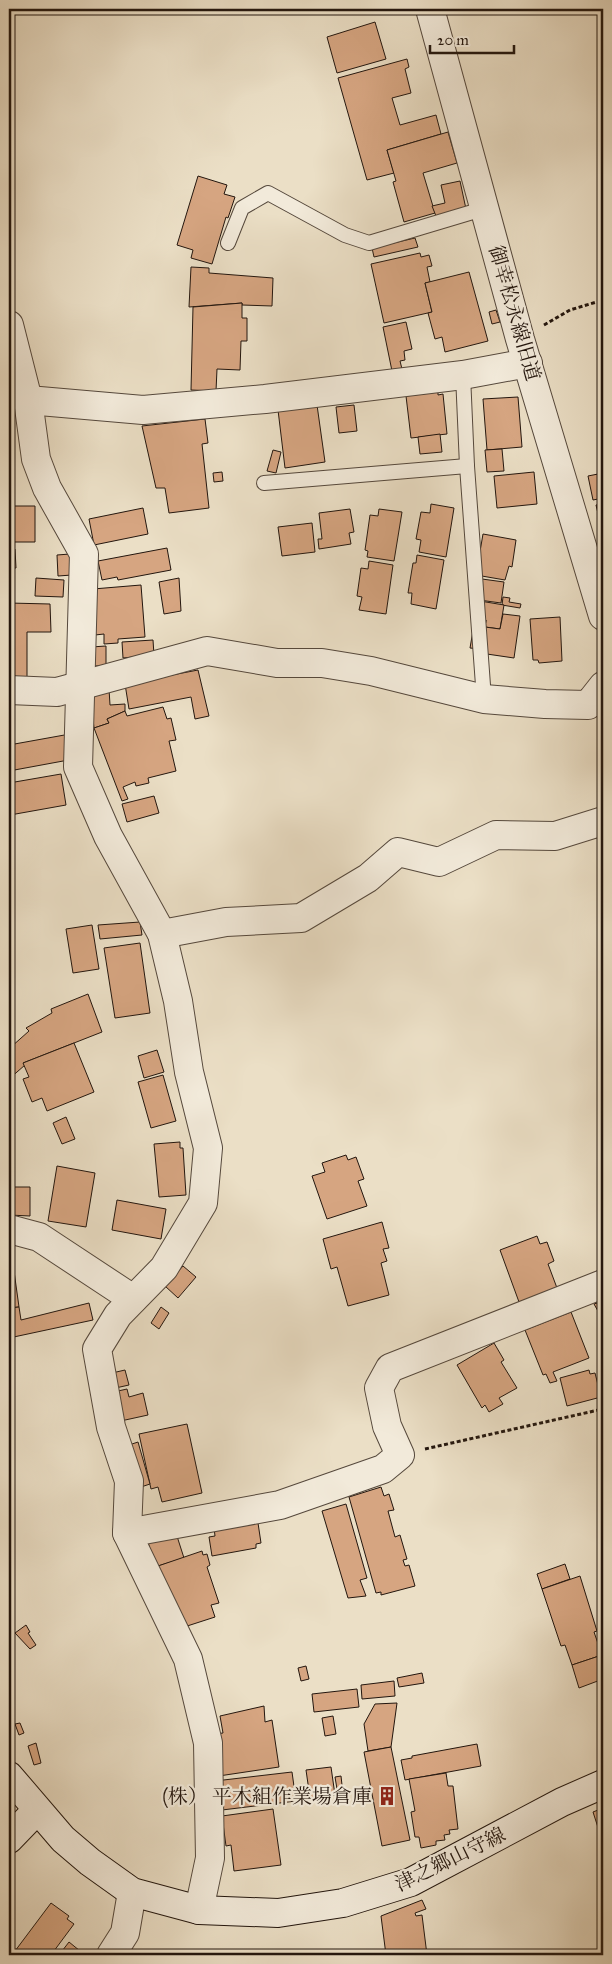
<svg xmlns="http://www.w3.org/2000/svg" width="612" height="1964" font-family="'IM FELL Great Primer','Noto Serif JP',serif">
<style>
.building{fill:#d6a581;stroke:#23160e}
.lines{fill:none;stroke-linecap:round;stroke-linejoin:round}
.lane-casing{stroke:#55483c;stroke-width:16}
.street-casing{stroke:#55483c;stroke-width:30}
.secondary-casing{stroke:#23160e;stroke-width:30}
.path{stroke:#23160e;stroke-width:3;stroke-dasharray:4 2.5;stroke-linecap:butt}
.lane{stroke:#f2eada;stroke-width:14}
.street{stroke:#f2eada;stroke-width:28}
.secondary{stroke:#f2eada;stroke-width:28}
.labels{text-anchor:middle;stroke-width:4.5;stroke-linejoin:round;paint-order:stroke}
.street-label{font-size:20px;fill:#23160e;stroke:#f2eada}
.poi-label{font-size:20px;fill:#23160e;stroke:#f2eada;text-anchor:end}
</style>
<rect width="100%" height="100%" fill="#ebdfc6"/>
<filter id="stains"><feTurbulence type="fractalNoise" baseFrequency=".004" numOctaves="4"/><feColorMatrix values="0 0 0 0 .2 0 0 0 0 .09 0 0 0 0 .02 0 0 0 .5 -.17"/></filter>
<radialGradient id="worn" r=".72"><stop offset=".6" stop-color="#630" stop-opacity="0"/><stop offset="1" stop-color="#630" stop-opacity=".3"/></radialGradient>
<g class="building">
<polygon points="375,22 386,59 337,73 327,37"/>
<polygon points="407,59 409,67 405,69 411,93 392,98 400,125 436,115 441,134 387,150 394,173 367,180 338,78"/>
<polygon points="448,132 457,163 423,173 435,213 404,222 393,182 396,181 387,150"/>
<polygon points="198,176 227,185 224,194 235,197 228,218 226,217 212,264 191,258 193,250 177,245"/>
<polygon points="460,181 466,209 436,216 432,206 445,203 441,185"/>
<polygon points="415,238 418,247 374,257 372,248"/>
<polygon points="420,253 421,257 429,255 432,266 427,267 430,282 425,283 432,312 384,323 371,264"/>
<polygon points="191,267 209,268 209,273 273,278 272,306 242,305 242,303 189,307"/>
<polygon points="469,272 488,341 445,352 442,337 435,339 428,313 432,312 425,283"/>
<polygon points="242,303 242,318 247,318 247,341 241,341 240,370 217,369 216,391 191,390 193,307"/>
<polygon points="496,310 500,322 492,324 489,312"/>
<polygon points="406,322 412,349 404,351 405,360 400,361 402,369 392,371 383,327"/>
<polygon points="438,392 438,395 443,394 447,434 411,438 406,396"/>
<polygon points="518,397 522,447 487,450 483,399"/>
<polygon points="317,405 325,462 285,468 278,410"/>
<polygon points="354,405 357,431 339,433 336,407"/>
<polygon points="205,419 208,443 202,444 209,508 169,513 165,488 156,488 142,426"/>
<polygon points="440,434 442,452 420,454 418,437"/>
<polygon points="502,449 504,471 487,472 485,450"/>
<polygon points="273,450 281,452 276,473 267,471"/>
<polygon points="222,472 223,481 214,482 213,473"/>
<polygon points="534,472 537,504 497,508 494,476"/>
<polygon points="603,473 603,498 593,500 588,476"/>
<polygon points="431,504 454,508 446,557 419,552 421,540 416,539 421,512 430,513"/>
<polygon points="603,504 603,535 596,505"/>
<polygon points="9,506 35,506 35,542 10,542 10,549 15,549 16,568 10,568 9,587"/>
<polygon points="143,508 148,534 94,545 89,519"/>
<polygon points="350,509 354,532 349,533 351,544 319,549 318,539 322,539 319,513"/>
<polygon points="379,509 402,512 394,561 367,557 368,551 365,550 370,515 378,516"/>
<polygon points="312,523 315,552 282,556 278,527"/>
<polygon points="483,534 516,540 512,567 509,566 505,580 476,575"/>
<polygon points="167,548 171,570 118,580 117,577 102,580 98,561"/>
<polygon points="70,554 72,575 58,576 57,555"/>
<polygon points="417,555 444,560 436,609 411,604 412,593 408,593 413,563 416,563"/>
<polygon points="369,561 393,565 386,614 359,610 362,597 357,596 361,568 368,569"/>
<polygon points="36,578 64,580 63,597 35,596"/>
<polygon points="179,578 181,611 164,614 159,582"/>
<polygon points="482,579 504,582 501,603 479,600"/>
<polygon points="141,585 145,637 118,639 118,643 104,644 104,634 95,635 93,589"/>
<polygon points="503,597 510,598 509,602 521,604 520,608 502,605"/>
<polygon points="480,601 504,605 500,629 485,627 486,620 477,619"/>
<polygon points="9,603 50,604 51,632 27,632 27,679 9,679"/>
<polygon points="503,614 520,616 514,658 480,653 481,649 470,648 475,619 486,620 485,627 500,629"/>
<polygon points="560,617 562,661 539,663 538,660 533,660 530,619"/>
<polygon points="153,640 154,655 123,658 122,642"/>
<polygon points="106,646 106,666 91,666 91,647"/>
<polygon points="198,670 209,716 195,719 191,697 129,709 125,684"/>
<polygon points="109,689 110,705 125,704 125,711 107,719 109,723 94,728 90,692"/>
<polygon points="163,707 167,719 171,718 176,740 169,741 176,771 148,778 149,783 136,786 135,782 123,787 128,799 122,801 94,728 109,723 107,719 125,711 127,716"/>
<polygon points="70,734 74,759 9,771 9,745"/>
<polygon points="61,774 66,805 10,815 9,783"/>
<polygon points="154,796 159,813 127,822 122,804"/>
<polygon points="140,922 142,935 100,939 98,925"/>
<polygon points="92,925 99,969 73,973 66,929"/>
<polygon points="140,943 150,1013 115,1018 104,948"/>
<polygon points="88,994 102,1032 23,1063 25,1065 9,1079 9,1044 11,1047 29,1031 26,1028 52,1013 51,1009"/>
<polygon points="74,1043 94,1092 47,1111 42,1098 32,1102 23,1079 29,1077 23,1063"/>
<polygon points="157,1050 164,1072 144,1078 138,1056"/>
<polygon points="163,1075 176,1121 151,1128 138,1082"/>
<polygon points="66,1117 75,1139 62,1144 53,1123"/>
<polygon points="180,1142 180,1148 183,1148 186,1195 159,1197 154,1144"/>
<polygon points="346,1155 348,1160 356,1157 364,1179 358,1181 367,1206 327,1219 312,1176 325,1172 322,1163"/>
<polygon points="57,1166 95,1173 86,1227 48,1221"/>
<polygon points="9,1187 30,1187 30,1216 9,1215"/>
<polygon points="117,1200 166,1209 161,1239 112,1230"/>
<polygon points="382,1222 389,1248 383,1249 387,1261 381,1263 389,1295 348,1306 337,1267 331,1269 323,1239"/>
<polygon points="9,1235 19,1307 9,1308"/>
<polygon points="537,1236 540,1244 547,1242 554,1261 548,1264 557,1288 519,1302 500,1250"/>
<polygon points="183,1266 196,1277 178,1298 165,1286"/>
<polygon points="603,1301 603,1320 594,1304"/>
<polygon points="89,1303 93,1320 9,1338 9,1308 19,1307 21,1320"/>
<polygon points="161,1307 169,1313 159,1329 151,1323"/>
<polygon points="571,1312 589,1358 553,1372 557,1381 550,1383 546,1374 543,1375 525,1330"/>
<polygon points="494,1343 504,1360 501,1362 517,1388 499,1398 503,1404 489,1412 485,1405 482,1408 457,1365"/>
<polygon points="125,1370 129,1385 102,1391 99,1376"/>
<polygon points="589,1370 590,1374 595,1373 601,1397 567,1406 560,1378"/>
<polygon points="127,1389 129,1397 143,1393 148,1415 107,1424 100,1395"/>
<polygon points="187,1424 202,1493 162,1502 158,1487 151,1489 139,1434"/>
<polygon points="138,1442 150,1484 132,1490 117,1449"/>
<polygon points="381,1487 384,1496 389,1494 394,1510 388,1511 395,1537 400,1535 407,1559 403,1560 405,1566 409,1565 415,1586 381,1595 381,1592 376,1593 349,1497"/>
<polygon points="346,1504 367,1578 360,1580 366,1596 348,1598 322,1511"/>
<polygon points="251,1522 251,1524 258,1523 261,1543 256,1544 256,1548 212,1556 209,1537 215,1536 214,1528"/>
<polygon points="175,1530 184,1558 158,1566 156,1569 147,1539"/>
<polygon points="202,1551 203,1555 207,1554 210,1565 207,1567 219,1603 211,1605 215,1617 181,1628 158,1566"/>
<polygon points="565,1564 570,1579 542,1589 537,1574"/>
<polygon points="580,1576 597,1631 594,1632 602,1655 572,1665 565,1645 561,1646 542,1589"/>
<polygon points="26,1625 30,1632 28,1633 36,1645 30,1649 15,1633"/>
<polygon points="602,1655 603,1679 579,1688 572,1665"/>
<polygon points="306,1666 309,1679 301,1681 298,1668"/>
<polygon points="422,1673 424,1683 399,1687 397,1678"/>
<polygon points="394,1681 395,1696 362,1699 361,1685"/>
<polygon points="357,1689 359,1707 314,1712 312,1694"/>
<polygon points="397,1703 391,1747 368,1751 364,1724 375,1704"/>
<polygon points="264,1706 265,1722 272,1720 279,1767 212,1777 206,1735 223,1733 220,1716"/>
<polygon points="333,1716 336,1734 325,1736 322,1718"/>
<polygon points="20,1723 24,1733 19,1735 15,1724"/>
<polygon points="36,1743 41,1763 34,1765 28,1746"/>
<polygon points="477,1744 481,1766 405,1780 401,1760 412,1758 412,1756"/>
<polygon points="391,1747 410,1840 382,1846 364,1752"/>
<polygon points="331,1767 335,1795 310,1798 306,1770"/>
<polygon points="292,1772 296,1801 222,1810 215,1781"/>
<polygon points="446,1773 448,1786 453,1786 458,1829 449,1830 450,1834 444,1835 445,1840 436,1841 436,1845 421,1848 419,1837 415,1837 411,1812 415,1811 409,1779"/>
<polygon points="341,1776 343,1794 338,1795 335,1777"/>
<polygon points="603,1808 603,1843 593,1812"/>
<polygon points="273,1809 281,1865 234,1871 231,1845 226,1846 222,1816"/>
<polygon points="422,1900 426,1909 415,1913 416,1916 422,1915 427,1955 386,1955 381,1916"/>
<polygon points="51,1903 69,1916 67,1919 74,1924 51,1955 12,1955"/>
<polygon points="69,1942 85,1955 59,1955"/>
</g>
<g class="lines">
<g class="lane-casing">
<g id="lane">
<polyline points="228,243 242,208 268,193 345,235 369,243 486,208"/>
<polyline points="463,375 467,466 484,699"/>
<polyline points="264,483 467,466"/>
</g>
</g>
<g class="street-casing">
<g id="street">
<polyline points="430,9 520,339 603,616"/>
<polyline points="9,325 28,400 36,459 47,488 84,554 78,767 108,836 162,934 178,1001 189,1072 208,1148 203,1203 164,1268 118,1315 97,1349 111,1427 129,1481 127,1533 188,1659 208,1743 210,1858 199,1910"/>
<polyline points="28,400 143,410 265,399 463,375 528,363"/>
<polyline points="9,690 57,692 207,651 277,663 322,663 371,671 484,699 545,704 588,705 603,686"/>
<polyline points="162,934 226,922 301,918 368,878 398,852 439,862 496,835 555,836 603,821"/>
<polyline points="9,1229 39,1237 133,1299"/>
<polyline points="127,1533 280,1505 383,1469 400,1455 387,1426 379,1388 390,1368 603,1284"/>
<polyline points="111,1955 125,1933 132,1892"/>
</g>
</g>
<g class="secondary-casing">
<g id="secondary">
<polyline points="9,1776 63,1839 90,1862 132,1892 199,1910 278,1913 343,1903 411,1882 562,1802 603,1784"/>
<polyline points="9,1839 37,1810"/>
</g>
</g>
<g class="path">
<polyline points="544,325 570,310 603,300"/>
<polyline points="425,1449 603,1409"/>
</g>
<use href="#lane" class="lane"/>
<use href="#street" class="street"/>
<use href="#secondary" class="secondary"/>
</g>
<defs>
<g id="building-bare" transform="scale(1.5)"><path d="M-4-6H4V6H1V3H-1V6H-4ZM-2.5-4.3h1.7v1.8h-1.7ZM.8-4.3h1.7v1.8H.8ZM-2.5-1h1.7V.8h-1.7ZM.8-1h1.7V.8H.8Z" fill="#8f2418" stroke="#f2eada" stroke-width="2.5" paint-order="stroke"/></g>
</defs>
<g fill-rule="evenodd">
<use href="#building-bare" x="387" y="1796"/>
</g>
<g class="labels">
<g class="street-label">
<text transform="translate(515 313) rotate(74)" y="7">御幸松永線旧道</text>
<text transform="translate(450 1859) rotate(-26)" y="7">津之郷山守線</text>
</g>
<g class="poi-label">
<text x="372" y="1803">(株） 平木組作業場倉庫</text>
</g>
</g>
<rect width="612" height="1964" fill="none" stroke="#ebdfc6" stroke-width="30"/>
<rect x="10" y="10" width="592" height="1944" fill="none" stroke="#23160e" stroke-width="2.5"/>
<rect x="15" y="15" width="582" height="1934" fill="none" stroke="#23160e"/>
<path d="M430 45v8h84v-8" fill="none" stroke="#23160e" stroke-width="2.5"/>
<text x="437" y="45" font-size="15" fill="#23160e" stroke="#f2eada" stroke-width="4" paint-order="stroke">20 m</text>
<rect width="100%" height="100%" filter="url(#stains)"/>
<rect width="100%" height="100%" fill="url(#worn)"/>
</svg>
